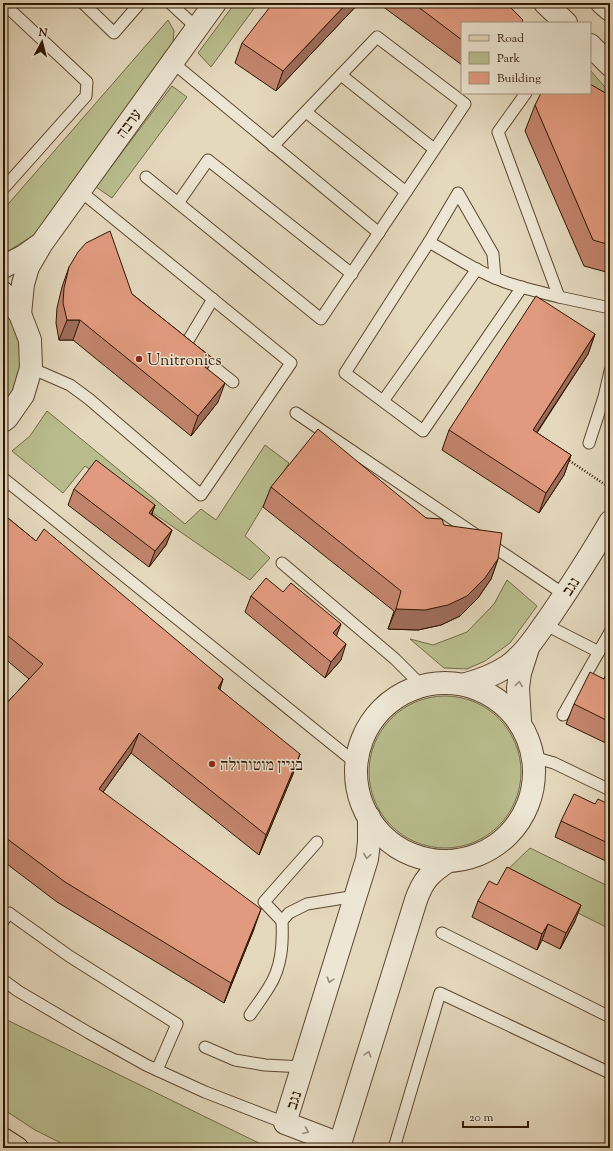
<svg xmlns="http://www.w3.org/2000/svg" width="613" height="1151" font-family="'Sorts Mill Goudy','Frank Ruhl Libre',serif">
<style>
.green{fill:#b9bd8e;stroke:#746a47}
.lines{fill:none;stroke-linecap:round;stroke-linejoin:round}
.lane-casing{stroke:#5c472f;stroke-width:13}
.street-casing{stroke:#5c472f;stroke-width:24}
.primary-casing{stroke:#2f1700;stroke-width:24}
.path{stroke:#2f1700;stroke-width:2.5;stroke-dasharray:1 2;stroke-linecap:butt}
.lane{stroke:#ede6d4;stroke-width:11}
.street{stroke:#ede6d4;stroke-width:22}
.primary{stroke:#e4d8bd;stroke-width:22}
.wall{fill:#c2846d;stroke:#2f1700}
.shaded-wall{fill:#9e6c59;stroke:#2f1700}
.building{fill:#e19a7f;stroke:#2f1700}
.oneway{stroke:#988975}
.poi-dot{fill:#8f2418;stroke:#ede6d4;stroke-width:1.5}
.labels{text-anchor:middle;stroke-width:3;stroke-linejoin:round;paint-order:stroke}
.street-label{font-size:16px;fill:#2f1700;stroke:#ede6d4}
.poi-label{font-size:16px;fill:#2f1700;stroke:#ede6d4;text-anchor:start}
</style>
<rect width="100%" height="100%" fill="#e4d8bd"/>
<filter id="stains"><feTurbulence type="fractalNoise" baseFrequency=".005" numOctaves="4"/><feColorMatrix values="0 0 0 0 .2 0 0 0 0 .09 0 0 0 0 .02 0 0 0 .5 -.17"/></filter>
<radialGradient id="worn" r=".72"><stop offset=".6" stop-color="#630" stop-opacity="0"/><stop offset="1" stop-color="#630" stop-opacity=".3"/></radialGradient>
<g class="green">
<polygon points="235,3 258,3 211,67 198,53"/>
<polygon points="168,20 174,31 173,43 37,233 10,250 3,252 3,210"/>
<polygon points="590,70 610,93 610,174 590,93"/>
<polygon points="172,86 187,97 112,198 96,187"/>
<polygon points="3,311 11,321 19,343 20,368 13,391 3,405"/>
<polygon points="47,411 185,524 201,509 216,520 265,445 289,463 245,536 270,558 250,580 85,466 63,493 12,451 30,436"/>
<polygon points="507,580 537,606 510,643 485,661 467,669 444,668 410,639 433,645 467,632 494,604"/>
<circle cx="445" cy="772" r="76"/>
<polygon points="530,848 610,887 610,929 502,875"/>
<polygon points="3,1018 269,1148 71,1148 35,1130 3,1109"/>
</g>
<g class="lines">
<g class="lane-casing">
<g id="lane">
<polyline points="83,3 114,33 140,3"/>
<polyline points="170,3 197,28"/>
<polyline points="172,62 379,233"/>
<polyline points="341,75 434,149"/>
<polyline points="526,93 498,132 559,297 610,308"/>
<polyline points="306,112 406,192"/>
<polyline points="146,177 321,319 465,104 377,37 273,146"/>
<polyline points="3,189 86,96 87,82 3,3"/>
<polyline points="178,203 208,160 352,274"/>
<path d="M429,242C456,257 482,275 511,284C527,289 543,293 559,297"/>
<polyline points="495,278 493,254 458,193 429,242 345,373 423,431 522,287"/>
<polyline points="186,344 213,299"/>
<polyline points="199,355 233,382"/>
<polyline points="31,368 70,385 89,399 201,495 291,363 79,190"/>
<polyline points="383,401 477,269"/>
<polyline points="296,413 565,595"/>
<polyline points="589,443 604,397 610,371"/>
<polyline points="3,478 357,764"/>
<polyline points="282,563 395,659 422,686"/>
<polyline points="544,624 599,652"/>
<polyline points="563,715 610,632"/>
<polyline points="533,757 554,763 610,790"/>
<polyline points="3,921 9,913 69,956 177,1024 157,1070"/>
<polyline points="282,921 264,902 317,842"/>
<polyline points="442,933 610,1017"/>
<polyline points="3,980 18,991 89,1033 146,1065 205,1092 285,1123"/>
<path d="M250,1015C256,1006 263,997 269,987C282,967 283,943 282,921L289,913L307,904L356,896"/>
<polyline points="205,1047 235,1060 265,1065 303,1067"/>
<polyline points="394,1148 440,993 610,1073"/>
</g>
</g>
<g class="street-casing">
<g id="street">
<polyline points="545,3 566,23"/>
<polyline points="602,3 610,10"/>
<polyline points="590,45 610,65"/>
<polyline points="3,267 24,256 38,246"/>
<polyline points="3,293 20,314 30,340 31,368 23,395 7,418 3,421"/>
<polyline points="20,314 23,284 28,267 42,243 215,3"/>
<circle cx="445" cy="772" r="89"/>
<path d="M466,684C481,680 494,675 508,666C526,653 538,633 551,615C572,584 592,553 610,522"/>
<polyline points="520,721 518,688 520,673 528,648"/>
<path d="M369,817V842L367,859L285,1123L340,1144L416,900C423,880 430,873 448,861"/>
</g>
</g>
<g class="primary-casing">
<polyline id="primary" points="3,1139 17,1148"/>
</g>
<polyline class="path" points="567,459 610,488"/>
<use href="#lane" class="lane"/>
<use href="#street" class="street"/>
<use href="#primary" class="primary"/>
</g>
<g class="wall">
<polygon points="359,3 276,91 235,63 242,43"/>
<polygon points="378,3 506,3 462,23 462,65"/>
<polygon points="535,105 609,118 610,129 610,273 584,266 525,131"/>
<polygon points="69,267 132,294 212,358 207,369 218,402 191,436 73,340 59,340 56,323 57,308 62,287"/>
<polygon points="595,334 588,354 537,433 571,455 564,475 539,513 442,450 449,430"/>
<polygon points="271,487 426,518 444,525 498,559 491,579 478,598 460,616 441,625 418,630 388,629 394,611 263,507"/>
<polygon points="74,489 155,505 152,514 172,530 166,545 149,567 68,505"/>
<polygon points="3,514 36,541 223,679 220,689 293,774 259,855 131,753 103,792 254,929 224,1003 57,902 3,861 3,704 5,705 29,679 3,657"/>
<polygon points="251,596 336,635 341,660 325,678 245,612"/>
<polygon points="610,666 610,745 566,724 574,704 604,679"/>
<polygon points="595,804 610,805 610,863 555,837 561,821"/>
<polygon points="497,885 575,921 560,949 542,940 537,950 472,917 478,901"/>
</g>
<g class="shaded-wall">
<polygon points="347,3 359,3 276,91 283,71"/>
<polygon points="67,320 80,320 73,340 59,340"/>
<polygon points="595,334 588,354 525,450 533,430"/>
<polygon points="212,358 204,378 205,367"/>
<polygon points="225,383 218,402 191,436 198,416"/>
<polygon points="571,455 564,475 539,513 546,493"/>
<polygon points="155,505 149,521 149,513"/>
<polygon points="172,530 166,545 149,567 155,551"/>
<polygon points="498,559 491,579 478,598 460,616 441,625 418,630 388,629 396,609"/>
<polygon points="341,624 335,640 333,633"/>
<polygon points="346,644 341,660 325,678 331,662"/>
<polygon points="223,679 216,699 218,688"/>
<polygon points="139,733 131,753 91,809 99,789"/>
<polygon points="300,754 293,774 259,855 266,835"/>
<polygon points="581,905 575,921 560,949 566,933"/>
<polygon points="261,909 254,929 224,1003 231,983"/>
<polygon points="548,924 542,940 537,950 542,934"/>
</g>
<g class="building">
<polygon points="273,3 347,3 283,71 242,43"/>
<polygon points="413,3 506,3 523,20 521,23 462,23 462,40"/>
<polygon points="590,84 609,95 609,118 610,129 610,245 593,240 535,105 541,93 590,93"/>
<polygon points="110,231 132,294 212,358 205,367 225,383 198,416 80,320 67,320 63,303 64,288 69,267 78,252 86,243"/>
<polygon points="536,296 595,334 533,430 571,455 546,493 449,430"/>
<polygon points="318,429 426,518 442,519 444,525 502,533 498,559 485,578 467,596 448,605 425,610 396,609 401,591 271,487"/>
<polygon points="96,460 155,505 149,513 172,530 155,551 74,489"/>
<polygon points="3,514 36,541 44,529 223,679 218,688 300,754 266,835 139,733 99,789 261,909 231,983 65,882 6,838 3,835 3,704 5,705 43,664 3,632"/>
<polygon points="266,578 283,592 291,583 341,624 333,633 346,644 331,662 251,596"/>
<polygon points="610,666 610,722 574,704 590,672 604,679"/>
<polygon points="574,794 595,804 598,799 610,805 610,844 561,821"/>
<polygon points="507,867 581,905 566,933 548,924 542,934 478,901 489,881 497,885"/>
</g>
<defs><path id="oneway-chevron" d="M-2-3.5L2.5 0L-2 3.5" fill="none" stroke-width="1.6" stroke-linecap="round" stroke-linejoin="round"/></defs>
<g class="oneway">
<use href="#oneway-chevron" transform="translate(519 684) rotate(-82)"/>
<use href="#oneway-chevron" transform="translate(367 856) rotate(99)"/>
<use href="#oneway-chevron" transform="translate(330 980) rotate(107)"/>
<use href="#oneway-chevron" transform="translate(368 1054) rotate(-73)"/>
<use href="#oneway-chevron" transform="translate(306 1131) rotate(21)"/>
</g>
<g class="poi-dot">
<circle cx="139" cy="359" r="4"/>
<circle cx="212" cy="764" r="4"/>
</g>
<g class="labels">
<g class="street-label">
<text transform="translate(128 123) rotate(-54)" y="6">ערבה</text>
<text transform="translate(570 586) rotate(-57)" y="6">נגב</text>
<text transform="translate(293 1100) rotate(-73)" y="6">נגב</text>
</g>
<g class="poi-label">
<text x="147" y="365">Unitronics</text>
<text x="220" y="770">בניין מוטורולה</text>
</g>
</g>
<rect width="613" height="1151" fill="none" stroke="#e4d8bd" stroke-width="16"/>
<rect x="4" y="4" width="605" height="1143" fill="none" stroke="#2f1700" stroke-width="2"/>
<rect x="8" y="8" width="597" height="1135" fill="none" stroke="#2f1700"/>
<rect x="461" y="22" width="130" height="72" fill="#ede6d4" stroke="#a1937f"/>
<rect x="469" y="35" width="20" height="6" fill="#e4d8bd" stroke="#a1937f"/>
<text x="497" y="42" font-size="12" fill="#2f1700">Road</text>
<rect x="469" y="52" width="20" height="12" fill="#b9bd8e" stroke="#a1937f"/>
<text x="497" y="62" font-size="12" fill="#2f1700">Park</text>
<rect x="469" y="72" width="20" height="12" fill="#e19a7f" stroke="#a1937f"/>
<text x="497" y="82" font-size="12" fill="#2f1700">Building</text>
<g transform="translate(42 42) rotate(7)" stroke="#ede6d4" stroke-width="3" paint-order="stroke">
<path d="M0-3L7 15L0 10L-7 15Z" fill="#2f1700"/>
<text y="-6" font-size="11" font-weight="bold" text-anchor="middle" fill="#2f1700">N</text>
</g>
<path d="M463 1121v6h65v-6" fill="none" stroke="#2f1700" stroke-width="2"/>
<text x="469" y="1121" font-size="12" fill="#2f1700" stroke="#ede6d4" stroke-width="3" paint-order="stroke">20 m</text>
<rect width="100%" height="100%" filter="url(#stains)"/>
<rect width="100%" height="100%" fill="url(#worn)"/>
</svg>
